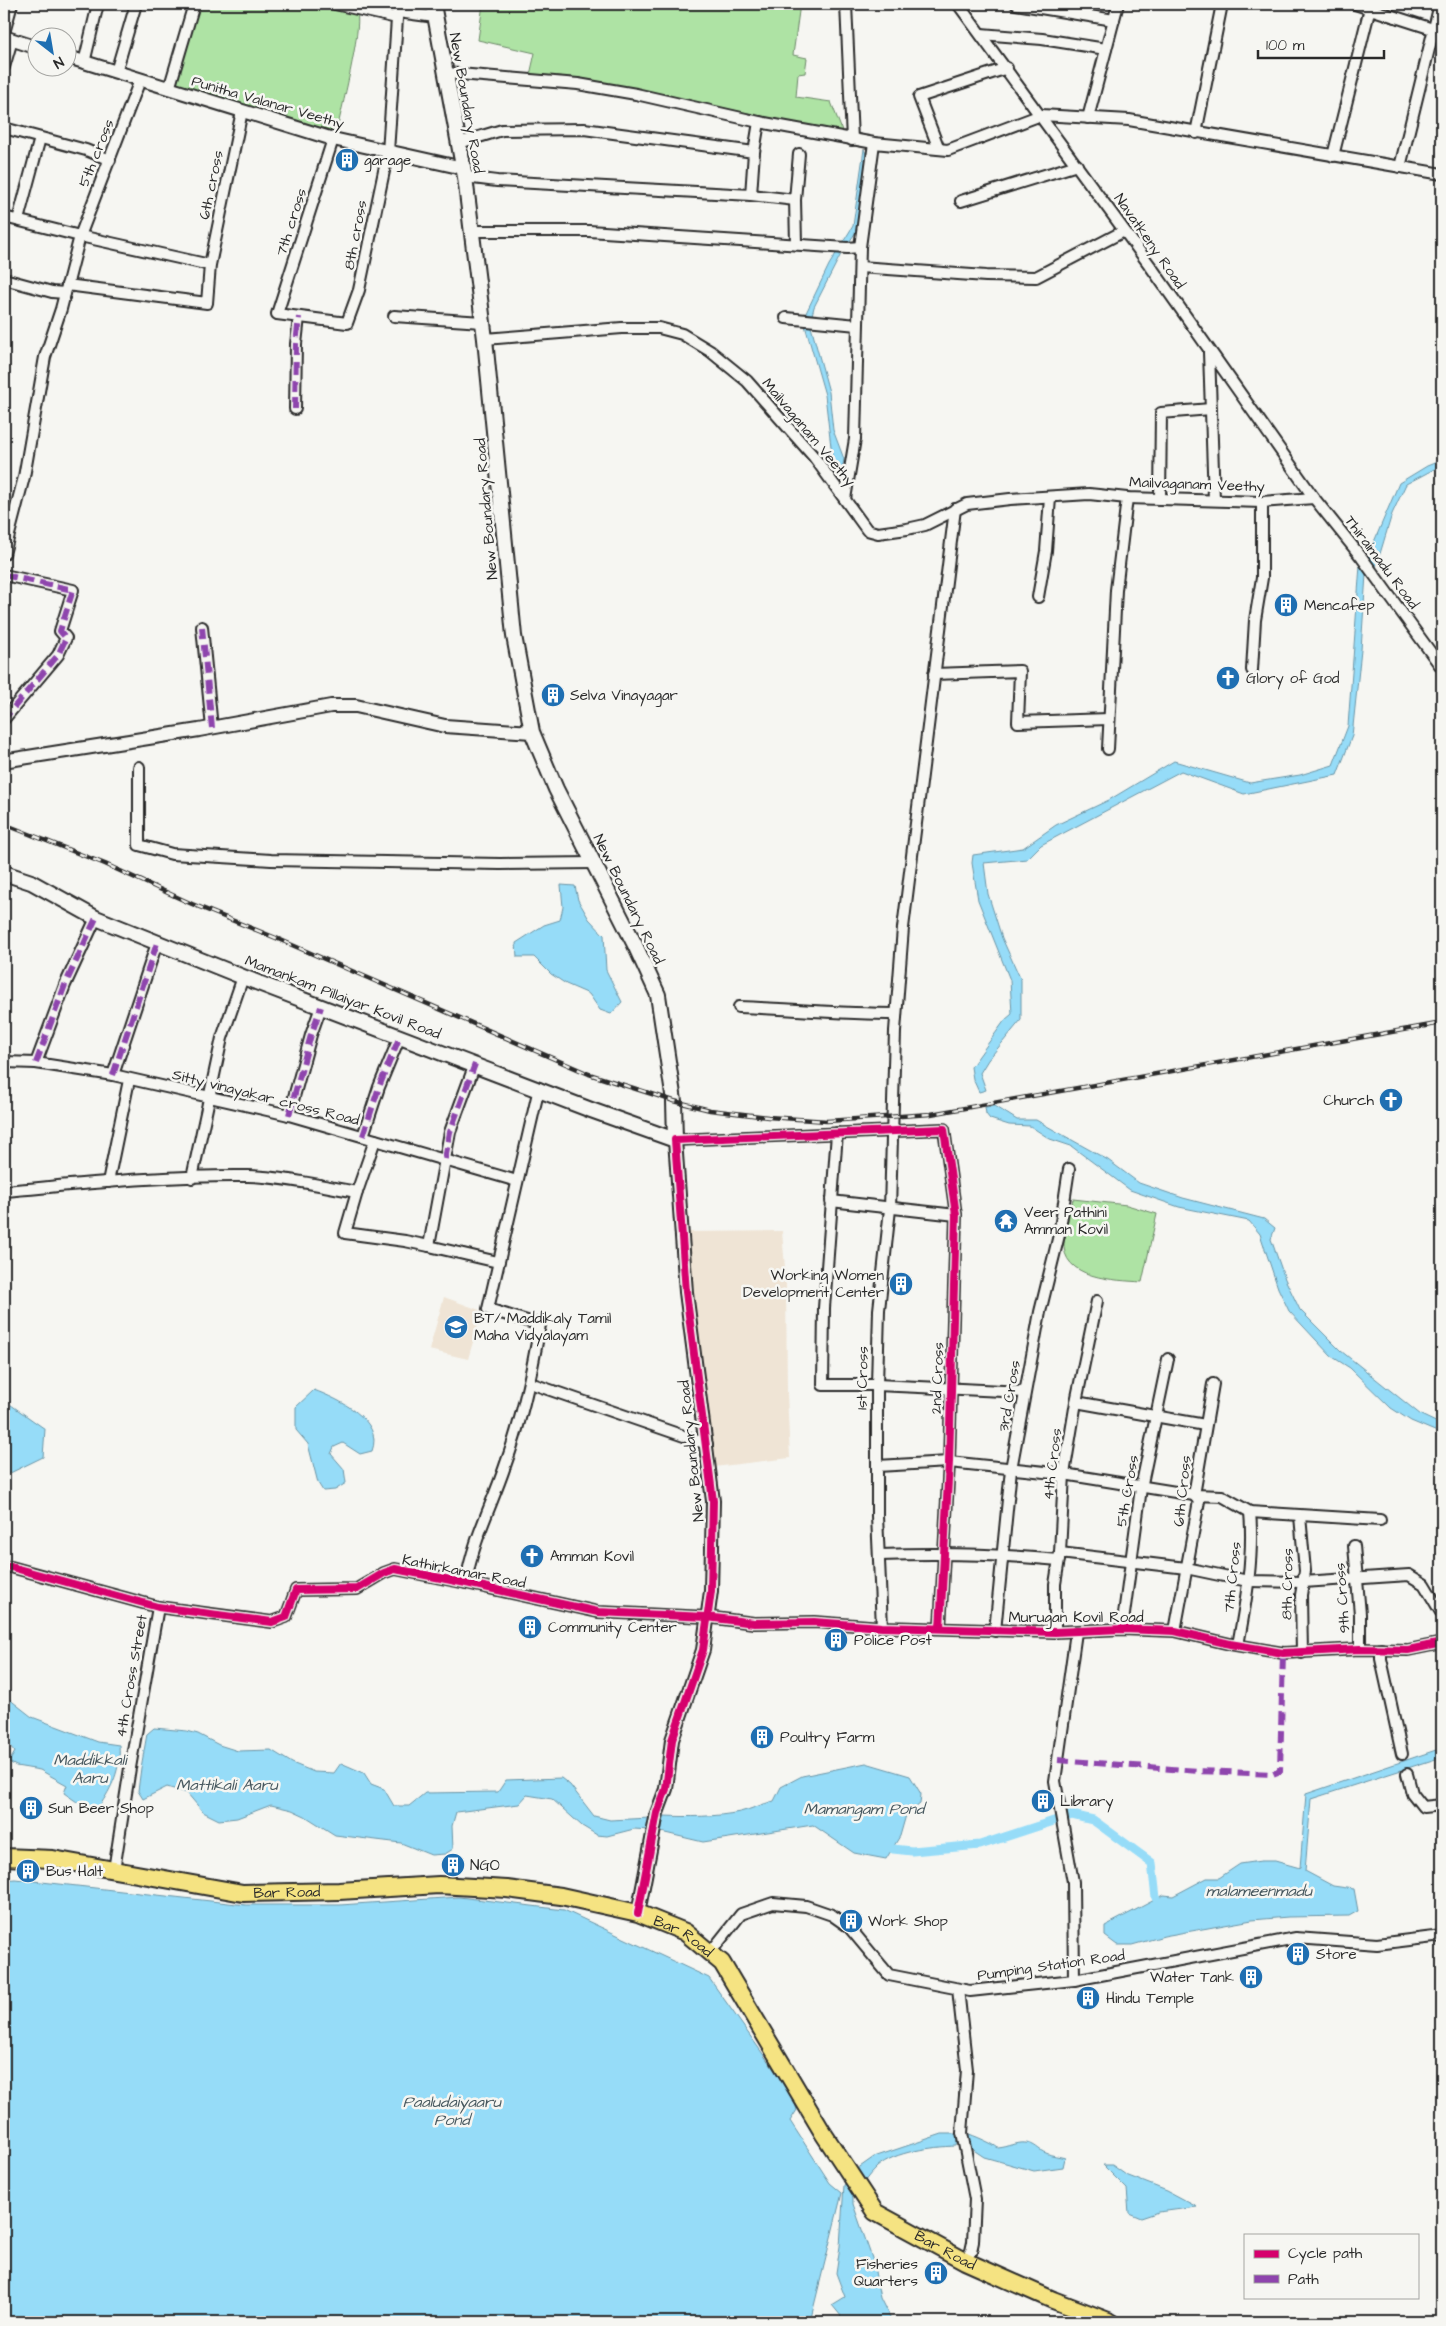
<svg xmlns="http://www.w3.org/2000/svg" width="1446" height="2326" font-family="'Architects Daughter',sans-serif">
<style>
.built{fill:#efe4d5}
.green{fill:#aee3a4;stroke:#6c8768}
.water{fill:#96dcf8;stroke:#6b95a6}
.lines{fill:none;stroke-linecap:round;stroke-linejoin:round}
.canal{stroke:#96dcf8;stroke-width:9}
.minor-casing{stroke:#2b2b2b;stroke-width:14}
.tertiary-casing{stroke:#2b2b2b;stroke-width:16}
.secondary-casing{stroke:#2b2b2b;stroke-width:18}
.primary-casing{stroke:#2b2b2b;stroke-width:20}
.minor{stroke:#f6f6f2;stroke-width:10}
.tertiary{stroke:#f6f6f2;stroke-width:12}
.secondary{stroke:#f6f6f2;stroke-width:14}
.primary{stroke:#f5e382;stroke-width:16}
.rail-casing{stroke:#2b2b2b;stroke-width:4.5}
.rail{stroke:#f6f6f2;stroke-width:2.5;stroke-dasharray:8;stroke-linecap:butt}
.quiet{stroke:#8e44ad;stroke-width:6;stroke-dasharray:12 6;stroke-linecap:butt}
.cycleway-casing{stroke:#f6f6f2;stroke-width:11}
.cycleway{stroke:#d6006c;stroke-width:8}
.labels{text-anchor:middle;stroke-width:5;stroke-linejoin:round;paint-order:stroke}
.street-label{font-size:15px;fill:#2b2b2b;stroke:#f6f6f2}
.poi-label{font-size:15px;fill:#2b2b2b;stroke:#f6f6f2;text-anchor:start}
.water-label{font-size:16px;font-style:italic;fill:#46575e;stroke:#f6f6f2}
</style>
<rect width="100%" height="100%" fill="#f6f6f2"/>
<filter id="ink" filterUnits="userSpaceOnUse"><feTurbulence type="fractalNoise" baseFrequency=".02" numOctaves="2"/><feDisplacementMap in="SourceGraphic" scale="10" xChannelSelector="R" yChannelSelector="G"/><feConvolveMatrix kernelMatrix="1 2 1 2 8 2 1 2 1" color-interpolation-filters="sRGB"/></filter>
<g filter="url(#ink)">
<g class="built">
<polygon points="782,1231 786,1280 787,1394 790,1458 714,1467 687,1232"/>
<polygon points="444,1297 482,1311 468,1359 429,1350"/>
</g>
<g class="green">
<path d="M196,4H323L357,13C362,29 341,112 336,134L174,85Z"/>
<polygon points="483,4 800,4 793,55 807,58 805,73 798,74 796,97 831,102 843,133 647,92 530,75 535,53 478,40"/>
<path d="M1073,1199L1127,1205L1157,1214L1142,1282C1116,1280 1060,1280 1064,1240C1066,1226 1070,1212 1073,1199Z"/>
</g>
<g class="water">
<polygon points="864,149 868,159 858,229 841,254 814,307 810,323 829,392 833,430 844,459 842,470 834,473 825,395 804,322 805,315 829,265 853,226"/>
<polygon points="1442,460 1442,465 1406,484 1392,514 1376,567 1368,556 1399,483 1427,466"/>
<polygon points="1360,565 1366,574 1361,650 1352,736 1337,775 1244,794 1181,771 1041,845 1027,859 984,863 988,894 1002,938 1021,980 1021,1020 988,1060 980,1073 986,1090 979,1092 973,1079 971,1067 1005,1020 1012,1014 1010,980 978,900 972,863 973,855 1023,848 1056,825 1109,800 1174,761 1250,783 1300,775 1333,765 1348,726"/>
<polygon points="561,885 575,886 578,900 589,919 604,935 606,970 622,1002 611,1014 600,1010 589,994 566,984 551,974 534,957 517,957 516,943 544,925 560,920 563,907"/>
<polygon points="995,1106 1017,1120 1036,1120 1108,1160 1139,1183 1183,1198 1264,1219 1275,1228 1271,1239 1285,1279 1300,1310 1341,1351 1421,1415 1442,1425 1442,1434 1411,1421 1391,1408 1350,1368 1331,1356 1289,1311 1278,1288 1260,1234 1249,1221 1179,1207 1130,1190 1071,1146 1050,1139 1030,1126 1009,1125 990,1119 986,1114 985,1107"/>
<path d="M314,1390C338,1399 384,1420 372,1451L360,1454L343,1443L334,1447L331,1454L344,1469L346,1483L335,1490L323,1491L318,1483L308,1444L296,1430V1407Z"/>
<polygon points="4,1400 45,1429 43,1457 4,1476"/>
<path d="M4,1695L32,1717L98,1742L119,1745C121,1770 112,1787 99,1807L77,1802L64,1793L67,1785L40,1770L16,1766L9,1762L15,1752L4,1739Z"/>
<polygon points="154,1728 187,1731 198,1734 219,1745 238,1751 271,1750 292,1763 314,1772 334,1773 341,1763 364,1773 371,1784 384,1789 394,1806 409,1806 425,1793 498,1792 506,1780 561,1778 570,1785 594,1816 610,1820 650,1818 649,1830 634,1829 607,1836 597,1835 582,1826 552,1799 527,1795 519,1804 456,1812 452,1826 453,1849 445,1854 431,1855 401,1843 335,1835 305,1816 292,1810 271,1805 237,1818 219,1820 203,1812 187,1793 167,1787 143,1799 138,1791 141,1768 147,1734"/>
<polygon points="1442,1748 1442,1757 1311,1799 1305,1871 1333,1886 1354,1889 1358,1911 1349,1916 1288,1917 1252,1920 1164,1936 1132,1945 1117,1945 1105,1936 1105,1926 1164,1895 1173,1896 1207,1878 1219,1878 1240,1864 1261,1861 1275,1861 1300,1868 1306,1794"/>
<path d="M866,1763L910,1776L921,1794L920,1804L906,1815L900,1836L886,1859L854,1853L813,1825L703,1842L661,1832L664,1816C689,1817 716,1817 740,1812C752,1809 762,1804 774,1801L781,1787L802,1776Z"/>
<polygon points="15,1879 246,1905 340,1905 459,1897 564,1910 709,1978 792,2095 797,2110 790,2121 830,2183 842,2193 810,2322 4,2322 4,1880"/>
<path d="M966,2133C973,2135 994,2144 998,2148C1009,2147 1017,2142 1025,2143C1035,2143 1039,2151 1046,2153C1052,2156 1059,2156 1065,2158L1063,2167L1034,2171L984,2157L969,2147Z"/>
<path d="M942,2134H958L956,2146C933,2147 895,2151 877,2167C868,2175 861,2187 853,2196V2204L873,2261L880,2298L892,2322H836L841,2316L832,2305L845,2297L836,2273L840,2246L844,2185L857,2169L874,2157Z"/>
<polygon points="1103,2165 1112,2165 1126,2175 1167,2191 1197,2207 1159,2212 1141,2218 1129,2213 1127,2189"/>
</g>
<g class="lines">
<polyline class="canal" points="893,1849 912,1851 980,1845 1072,1815 1093,1820 1152,1863 1156,1898"/>
<g class="minor-casing">
<g id="minor">
<polyline points="335,4 397,18"/>
<polyline points="846,4 852,140"/>
<polyline points="958,4 1151,267 1314,498 1362,558 1442,668"/>
<polyline points="1016,4 1114,20"/>
<polyline points="1355,4 1442,32"/>
<polyline points="398,12 435,17"/>
<polyline points="4,33 12,4"/>
<polyline points="981,34 1042,39 1106,49"/>
<polyline points="84,63 98,4"/>
<polyline points="4,67 12,40"/>
<polyline points="116,72 136,4"/>
<polyline points="447,73 578,84 636,94 759,122 874,143 948,150 1041,115 1129,120 1442,174"/>
<polyline points="169,89 194,4"/>
<polyline points="1088,118 1118,4"/>
<polyline points="4,128 86,150 110,160"/>
<polyline points="1196,133 1222,4"/>
<polyline points="333,139 277,314 347,323 359,290 388,152 398,4"/>
<polyline points="459,143 502,130 584,129 754,152"/>
<polyline points="939,149 919,97 1007,68"/>
<polyline points="1333,156 1371,4"/>
<polyline points="1400,167 1440,4"/>
<polyline points="465,177 497,181 751,195 795,200"/>
<polyline points="751,195 754,152 759,122"/>
<polyline points="961,201 1077,165"/>
<polyline points="4,217 80,236 210,265"/>
<polyline points="18,220 40,138"/>
<polyline points="470,231 589,231 847,248 860,247"/>
<polyline points="796,243 795,200 799,154"/>
<polyline points="860,267 986,276 1036,277 1124,231"/>
<polyline points="4,279 52,292 65,293"/>
<polyline points="67,285 207,303 210,265 242,111"/>
<polyline points="394,316 482,322"/>
<polyline points="786,318 857,325"/>
<polyline points="485,339 622,328 659,328 682,334 710,351 747,381 814,457 867,530 878,533 907,529 925,525 967,504 1010,499 1089,494 1127,498 1262,502 1314,498"/>
<polyline points="1209,352 1214,500"/>
<polyline points="295,409 296,344 299,317"/>
<polyline points="845,499 855,439 860,247 874,143"/>
<polyline points="1160,499 1161,413 1211,409"/>
<polyline points="4,554 24,477 45,357 61,309 80,236 140,80"/>
<polyline points="4,575 73,590 60,631 66,638 58,655 4,719"/>
<polyline points="1038,597 1046,551 1050,498"/>
<polyline points="202,627 212,728"/>
<polyline points="1252,670 1255,620 1262,578 1262,502"/>
<polyline points="934,674 1020,671 1018,722 1109,719"/>
<polyline points="1108,749 1116,590 1127,498"/>
<polyline points="139,767 139,845 172,854 271,860 500,864 594,863"/>
<path d="M739,1007C791,1009 843,1014 896,1014"/>
<polyline points="4,1062 36,1063 113,1075 289,1115 517,1181"/>
<polyline points="36,1063 65,985 96,918"/>
<polyline points="475,1064 450,1132 429,1246 498,1262"/>
<polyline points="113,1075 157,943"/>
<polyline points="289,1115 311,1035 321,1007"/>
<polyline points="837,1133 824,1308 823,1385 877,1385 1024,1392"/>
<polyline points="363,1136 379,1087 400,1036"/>
<polyline points="675,1140 944,1129 956,1215 949,1462 940,1628"/>
<polyline points="192,1178 222,1038 243,977"/>
<polyline points="108,1182 129,1080"/>
<path d="M4,1191C85,1184 166,1175 248,1176C284,1177 322,1186 357,1192L375,1140"/>
<polyline points="357,1192 345,1233 405,1241 429,1246"/>
<polyline points="831,1201 956,1215"/>
<polyline points="530,1383 707,1444"/>
<polyline points="1076,1402 1205,1425"/>
<polyline points="877,1466 949,1462 1064,1474 1194,1495 1222,1496 1250,1512 1380,1520"/>
<polyline points="1300,1516 1305,1571 1301,1595 1302,1653"/>
<polyline points="1354,1546 1360,1614 1360,1649"/>
<polyline points="1060,1553 1186,1568 1248,1581 1303,1582 1409,1575 1424,1584 1442,1614"/>
<path d="M880,1555C940,1553 999,1554 1059,1560"/>
<polyline points="4,1567 11,1567 158,1607 272,1622 286,1617 296,1590 357,1589 384,1573 395,1569 466,1583 598,1612 707,1617 754,1623 814,1622 882,1627 1055,1632 1122,1629 1175,1631 1230,1644 1283,1653 1360,1649 1408,1650 1442,1643"/>
<path d="M466,1583C472,1542 492,1505 505,1466C522,1420 532,1372 540,1325L488,1309L539,1088"/>
<polyline points="882,1627 877,1516 877,1385 879,1310 890,1209 895,1031 903,928 955,509"/>
<polyline points="1122,1629 1141,1488 1168,1359"/>
<polyline points="995,1631 1011,1469 1040,1312 1059,1235 1069,1169"/>
<polyline points="1175,1631 1199,1501 1194,1495 1213,1384"/>
<polyline points="1055,1632 1055,1584 1060,1553 1064,1474 1076,1402 1097,1301"/>
<path d="M1238,1645C1246,1602 1254,1556 1250,1512"/>
<polyline points="1381,1649 1381,1659 1402,1754"/>
<polyline points="1407,1774 1412,1793 1423,1807 1442,1805"/>
<polyline points="114,1870 130,1768 158,1607"/>
<polyline points="710,1953 741,1914 773,1903 806,1906 832,1915 849,1927 889,1975 970,1991 1074,1980 1296,1938 1377,1944 1442,1936"/>
<polyline points="1074,1980 1073,1882 1055,1781 1076,1632"/>
<polyline points="958,1989 967,2070 962,2133 975,2199 973,2242 971,2251 965,2261"/>
</g>
</g>
<g class="tertiary-casing">
<g id="tertiary">
<polyline points="4,37 38,48"/>
<polyline points="68,57 333,139 463,168"/>
<polyline points="4,758 9,760 199,730 331,706 356,706 445,726 532,732"/>
<polyline points="638,1913 657,1813 666,1789 672,1740 703,1650 711,1591 713,1501 686,1292 675,1140"/>
</g>
</g>
<g class="secondary-casing">
<polyline id="secondary" points="4,873 31,882 96,918 243,977 591,1110 675,1140 674,1101 658,995 635,945 556,789 532,732 514,636 485,339 465,177 433,4"/>
</g>
<g class="primary-casing">
<g id="primary">
<path id="s1" d="M4,1857L53,1859L243,1893L339,1891L439,1885L507,1889L561,1896L638,1913L685,1932L722,1963L823,2133L875,2212L965,2261L1053,2300L1111,2322"/>
</g>
</g>
<use href="#minor" class="minor"/>
<use href="#tertiary" class="tertiary"/>
<use href="#secondary" class="secondary"/>
<use href="#primary" class="primary"/>
<g class="rail-casing">
<polyline id="rail" points="4,824 105,864 192,904 276,938 589,1074 674,1101 710,1110 768,1117 827,1121 931,1114 1442,1023"/>
</g>
<use href="#rail" class="rail"/>
<g class="quiet">
<polyline points="295,409 296,344 299,317"/>
<polyline points="4,575 73,590 60,631 66,638 58,655 4,719"/>
<polyline points="202,627 212,728"/>
<polyline points="36,1063 65,985 96,918"/>
<polyline points="113,1075 157,943"/>
<polyline points="289,1115 311,1035 321,1007"/>
<polyline points="363,1136 379,1087 400,1036"/>
<polyline points="445,1159 450,1132 475,1064"/>
<polyline points="1058,1760 1198,1771 1273,1774 1280,1771 1283,1653"/>
</g>
<g class="cycleway-casing">
<g id="cycleway">
<polyline points="4,1567 11,1567 158,1607 272,1622 286,1617 296,1590 357,1589 384,1573 395,1569 466,1583 598,1612 707,1617 754,1623 814,1622 882,1627 1055,1632 1122,1629 1175,1631 1230,1644 1283,1653 1360,1649 1408,1650 1442,1643"/>
<polyline points="638,1913 657,1813 666,1789 672,1740 703,1650 711,1591 713,1501 686,1292 675,1140 944,1129 956,1215 949,1462 940,1628"/>
</g>
</g>
<use href="#cycleway" class="cycleway"/>
</g>
</g>
<defs>
<g id="building-disc" transform="scale(1.25)"><circle r="9.5" fill="#1f6fb2" stroke="#f6f6f2"/><path d="M-4-6H4V6H1V3H-1V6H-4ZM-2.5-4.3h1.7v1.8h-1.7ZM.8-4.3h1.7v1.8H.8ZM-2.5-1h1.7V.8h-1.7ZM.8-1h1.7V.8H.8Z" fill="#fff"/></g>
<g id="church-disc" transform="scale(1.25)"><circle r="9.5" fill="#1f6fb2" stroke="#f6f6f2"/><path d="M-1.2-6h2.4v3.5h3.3v2.4h-3.3V6h-2.4V-.1h-3.3v-2.4h3.3Z" fill="#fff"/></g>
<g id="temple-disc" transform="scale(1.25)"><circle r="9.5" fill="#1f6fb2" stroke="#f6f6f2"/><path d="M0-6L5-2H3V0L6.5 2.5H4V6H1.5V3h-3V6H-4V2.5H-6.5L-3 0V-2H-5Z" fill="#fff"/></g>
<g id="school-disc" transform="scale(1.25)"><circle r="9.5" fill="#1f6fb2" stroke="#f6f6f2"/><path d="M0-5L7-2L0 1L-7-2ZM-4 1L0 2.5L4 1V4Q0 6-4 4Z" fill="#fff"/></g>
</defs>
<g fill-rule="evenodd">
<use href="#building-disc" x="347" y="160"/>
<use href="#building-disc" x="1286" y="605"/>
<use href="#church-disc" x="1228" y="678"/>
<use href="#building-disc" x="553" y="695"/>
<use href="#church-disc" x="1391" y="1100"/>
<use href="#temple-disc" x="1006" y="1221"/>
<use href="#building-disc" x="901" y="1284"/>
<use href="#school-disc" x="456" y="1327"/>
<use href="#church-disc" x="532" y="1556"/>
<use href="#building-disc" x="530" y="1627"/>
<use href="#building-disc" x="836" y="1640"/>
<use href="#building-disc" x="762" y="1737"/>
<use href="#building-disc" x="1043" y="1801"/>
<use href="#building-disc" x="31" y="1808"/>
<use href="#building-disc" x="453" y="1865"/>
<use href="#building-disc" x="28" y="1871"/>
<use href="#building-disc" x="851" y="1921"/>
<use href="#building-disc" x="1298" y="1954"/>
<use href="#building-disc" x="1251" y="1977"/>
<use href="#building-disc" x="1088" y="1998"/>
<use href="#building-disc" x="936" y="2273"/>
</g>
<g class="labels">
<g class="street-label">
<text transform="translate(268 102) rotate(16)" y="5">Punitha Valanar Veethy</text>
<text transform="translate(467 103) rotate(80)" y="5">New Boundary Road</text>
<text transform="translate(96 153) rotate(-68)" y="5">5th cross</text>
<text transform="translate(211 185) rotate(-78)" y="5">6th cross</text>
<text transform="translate(291 222) rotate(-72)" y="5">7th cross</text>
<text transform="translate(355 235) rotate(-79)" y="5">8th cross</text>
<text transform="translate(1150 241) rotate(55)" y="5">Navatkeny Road</text>
<text transform="translate(809 432) rotate(50)" y="5">Mailvaganam Veethy</text>
<text transform="translate(1197 484) rotate(2)" y="5">Mailvaganam Veethy</text>
<text transform="translate(486 509) rotate(-95)" y="5">New Boundary Road</text>
<text transform="translate(1382 562) rotate(53)" y="5">Thiraimadu Road</text>
<text transform="translate(629 899) rotate(64)" y="5">New Boundary Road</text>
<text transform="translate(343 997) rotate(21)" y="5">Mamankam Pillaiyar Kovil Road</text>
<text transform="translate(266 1097) rotate(14)" y="5">Sitty vinayakar cross Road</text>
<text transform="translate(862 1378) rotate(-89)" y="5">1st Cross</text>
<text transform="translate(937 1378) rotate(-88)" y="5">2nd Cross</text>
<text transform="translate(1009 1396) rotate(-80)" y="5">3rd Cross</text>
<text transform="translate(691 1451) rotate(-96)" y="5">New Boundary Road</text>
<text transform="translate(1052 1464) rotate(-83)" y="5">4th Cross</text>
<text transform="translate(1127 1491) rotate(-80)" y="5">5th Cross</text>
<text transform="translate(1182 1491) rotate(-84)" y="5">6th Cross</text>
<text transform="translate(464 1571) rotate(11)" y="5">Kathirkamar Road</text>
<text transform="translate(1232 1577) rotate(-84)" y="5">7th Cross</text>
<text transform="translate(1287 1584) rotate(-89)" y="5">8th Cross</text>
<text transform="translate(1342 1598) rotate(-94)" y="5">9th Cross</text>
<text x="1076" y="1622">Murugan Kovil Road</text>
<text transform="translate(131 1676) rotate(-80)" y="5">4th Cross Street</text>
<text dy="5" stroke="none"><textPath href="#s1" startOffset="286">Bar Road</textPath></text>
<text dy="5" stroke="none"><textPath href="#s1" startOffset="691">Bar Road</textPath></text>
<text transform="translate(1051 1965) rotate(-8)" y="5">Pumping Station Road</text>
<text dy="5" stroke="none"><textPath href="#s1" startOffset="1111">Bar Road</textPath></text>
</g>
<g class="poi-label">
<text x="364" y="165">garage</text>
<text x="1304" y="610">Mencafep</text>
<text x="1246" y="683">Glory of God</text>
<text x="570" y="700">Selva Vinayagar</text>
<text x="1374" y="1105" text-anchor="end">Church</text>
<text x="1024" y="1217">Veer Pathini<tspan x="1024" dy="17">Amman Kovil</tspan></text>
<text x="884" y="1280" text-anchor="end">Working Women<tspan x="884" dy="17">Development Center</tspan></text>
<text x="474" y="1323">BT/ Maddikaly Tamil<tspan x="474" dy="17">Maha Vidyalayam</tspan></text>
<text x="550" y="1561">Amman Kovil</text>
<text x="548" y="1632">Community Center</text>
<text x="854" y="1645">Police Post</text>
<text x="780" y="1742">Poultry Farm</text>
<text x="1060" y="1806">Library</text>
<text x="48" y="1813">Sun Beer Shop</text>
<text x="470" y="1870">NGO</text>
<text x="46" y="1876">Bus Halt</text>
<text x="868" y="1926">Work Shop</text>
<text x="1316" y="1959">Store</text>
<text x="1234" y="1982" text-anchor="end">Water Tank</text>
<text x="1106" y="2003">Hindu Temple</text>
<text x="918" y="2269" text-anchor="end">Fisheries<tspan x="918" dy="17">Quarters</tspan></text>
</g>
<g class="water-label">
<text x="90" y="1765">Maddikkali<tspan x="90" dy="18">Aaru</tspan></text>
<text x="227" y="1790">Mattikali Aaru</text>
<text x="864" y="1814">Mamangam Pond</text>
<text x="1259" y="1896">malameenmadu</text>
<text x="452" y="2107">Paaludaiyaaru<tspan x="452" dy="18">Pond</tspan></text>
</g>
</g>
<rect width="1446" height="2326" fill="none" stroke="#f6f6f2" stroke-width="20"/>
<rect x="10" y="10" width="1426" height="2306" fill="none" stroke="#2b2b2b" stroke-width="2" filter="url(#ink)"/>
<rect x="1244" y="2234" width="175" height="65" fill="#f6f6f2" stroke="#a5a5a2"/>
<rect x="1254" y="2250" width="25" height="8" fill="#d6006c" stroke="#a5a5a2"/>
<text x="1288" y="2258" font-size="15" fill="#2b2b2b">Cycle path</text>
<rect x="1254" y="2275" width="25" height="8" fill="#8e44ad" stroke="#a5a5a2"/>
<text x="1288" y="2284" font-size="15" fill="#2b2b2b">Path</text>
<g transform="translate(52 52) rotate(149)"><circle r="24" fill="#f6f6f2" stroke="#a5a5a2"/>
<path d="M0-4L9 19L0 12L-9 19Z" fill="#1f6fb2"/>
<text y="-8" font-size="14" font-weight="bold" text-anchor="middle" fill="#2b2b2b">N</text>
</g>
<path d="M1258 50v8h126v-8" fill="none" stroke="#2b2b2b" stroke-width="2.5"/>
<text x="1266" y="50" font-size="15" fill="#2b2b2b" stroke="#f6f6f2" stroke-width="4" paint-order="stroke">100 m</text>
</svg>
